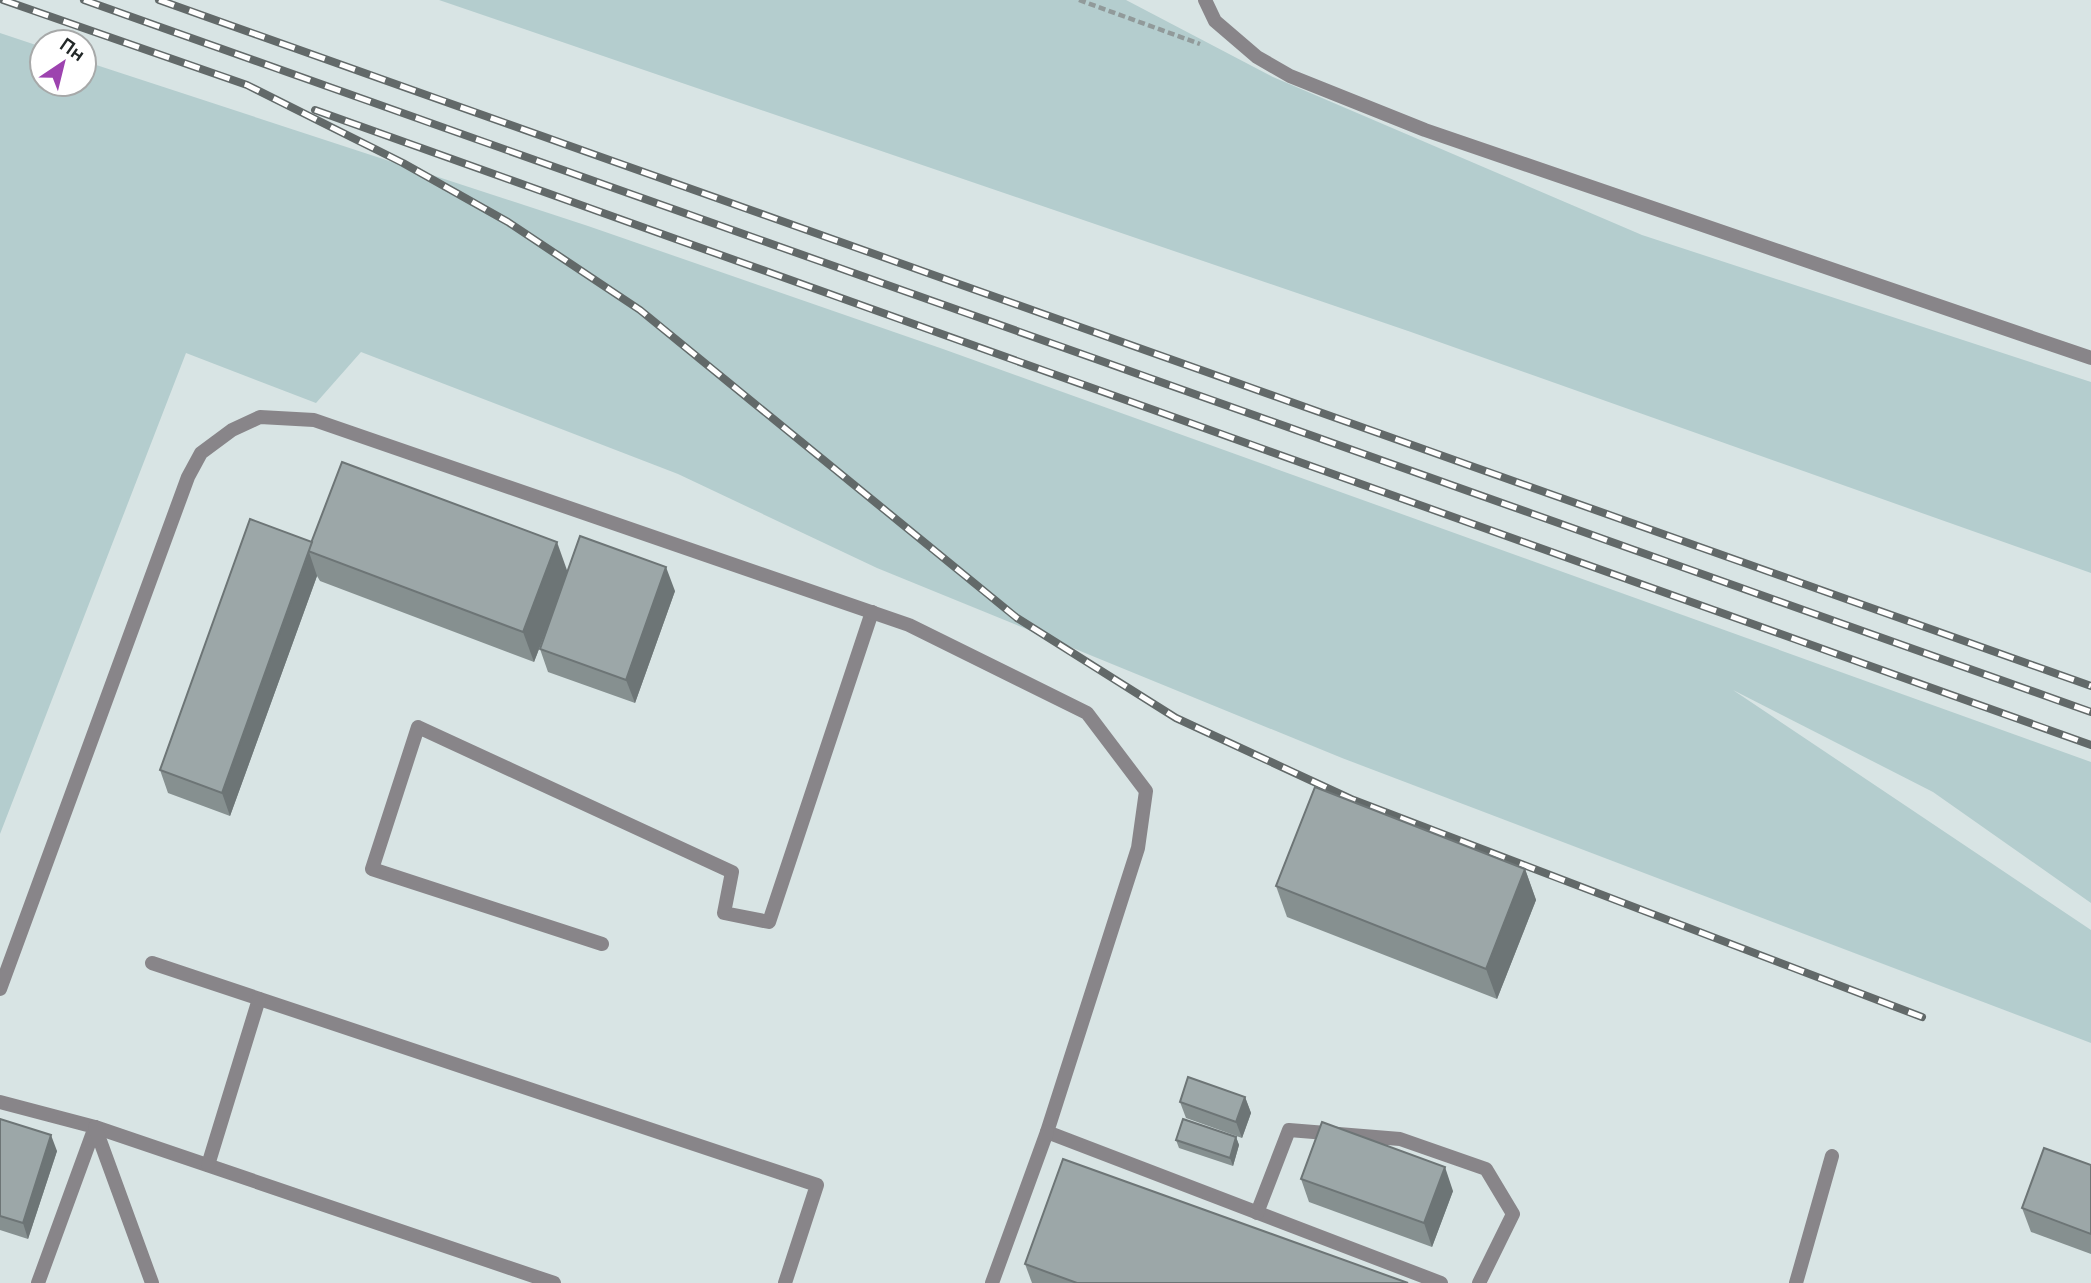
<svg xmlns="http://www.w3.org/2000/svg" width="2091" height="1283" font-family="Overpass,sans-serif">
<style>
.green{fill:#b4cdce}
.lines{fill:none;stroke-linecap:round;stroke-linejoin:round}
.path{stroke:#919a9a;stroke-width:4.5;stroke-dasharray:7 3.5;stroke-linecap:butt}
.service{stroke:#888589;stroke-width:14}
.rail-casing{stroke:#626969;stroke-width:8}
.rail{stroke:#fff;stroke-width:5;stroke-dasharray:16;stroke-linecap:butt}
.wall{fill:#869090}
.shaded-wall{fill:#6d7576}
.building{fill:#9ca7a8;stroke:#6d7576;stroke-width:2}
</style>
<rect width="100%" height="100%" fill="#d8e4e4"/>
<g class="green">
<polygon points="439,0 1126,0 1273,77 1642,235 2091,382 2091,573 1411,332"/>
<polygon points="0,33 42,47 42,84 84,84 84,61 588,226 943,349 2091,762 2091,903 1933,792 1733,690 2091,930 2091,1043 1342,758 877,568 678,474 361,352 316,403 186,353 0,834"/>
</g>
<g class="lines">
<polyline class="path" points="1079,0 1200,44"/>
<g class="service">
<polyline points="1205,0 1215,21 1257,57 1290,76 1425,130 2091,358"/>
<polyline points="602,944 372,869 418,727 732,872 724,913 769,922 872,612"/>
<polyline points="152,963 817,1185 785,1283"/>
<polyline points="0,989 188,477 201,453 232,430 260,417 314,420 909,625 1087,713 1146,791 1138,848 1047,1132 1441,1283"/>
<polyline points="0,1102 95,1127 38,1283"/>
<polyline points="95,1127 554,1283"/>
<polyline points="95,1127 152,1283"/>
<polyline points="208,1165 259,999"/>
<polyline points="1257,1213 1289,1130 1400,1139 1486,1169 1513,1214 1479,1283"/>
<polyline points="992,1283 1047,1132"/>
<polyline points="1796,1283 1832,1156"/>
</g>
<g class="rail-casing">
<g id="rail">
<polyline points="3,0 247,85 403,163 508,222 640,310 1017,618 1176,718 1351,799 1922,1017"/>
<polyline points="84,0 2091,712"/>
<polyline points="159,0 2091,686"/>
<polyline points="315,110 2091,745"/>
</g>
</g>
<use href="#rail" class="rail"/>
</g>
<g class="wall">
<polygon points="312,542 567,572 675,591 635,703 548,672 540,649 548,626 534,662 320,581 317,576 230,816 168,793 160,770"/>
<polygon points="1525,869 1536,900 1497,999 1287,917 1276,886"/>
<polygon points="1245,1097 1251,1113 1242,1138 1186,1118 1180,1102"/>
<polygon points="0,1119 57,1151 28,1239 0,1230"/>
<polygon points="1236,1137 1239,1145 1233,1166 1179,1148 1176,1140"/>
<polygon points="2091,1165 2091,1254 2031,1232 2022,1208"/>
<polygon points="1301,1179 1453,1191 1432,1247 1309,1202"/>
<polygon points="1025,1264 1408,1283 1032,1283"/>
</g>
<g class="shaded-wall">
<polygon points="557,542 568,573 534,662 523,632"/>
<polygon points="309,552 317,576 230,816 222,793"/>
<polygon points="666,567 675,591 635,703 626,680"/>
<polygon points="1525,869 1536,900 1497,999 1486,969"/>
<polygon points="1245,1097 1251,1113 1242,1138 1236,1122"/>
<polygon points="51,1135 57,1151 28,1239 23,1223"/>
<polygon points="1236,1137 1239,1145 1233,1166 1230,1158"/>
<polygon points="1445,1167 1453,1191 1432,1247 1424,1223"/>
</g>
<g class="building">
<polygon points="342,462 557,542 523,632 308,551"/>
<polygon points="250,519 312,542 222,793 160,770"/>
<polygon points="580,536 666,567 626,680 540,649"/>
<polygon points="1315,787 1525,869 1486,969 1276,886"/>
<polygon points="1188,1077 1245,1097 1236,1122 1180,1102"/>
<polygon points="0,1119 51,1135 23,1223 0,1216"/>
<polygon points="1183,1119 1236,1137 1230,1158 1176,1140"/>
<polygon points="1322,1122 1445,1167 1424,1223 1301,1179"/>
<polygon points="2044,1148 2091,1165 2091,1234 2022,1208"/>
<polygon points="1063,1159 1408,1283 1077,1283 1025,1264"/>
</g>
<g transform="translate(63 63) rotate(35)"><circle r="33" fill="#ffffff" stroke="#a7a9a9" stroke-width="2"/>
<path d="M0-5L12 26L0 18L-12 26Z" fill="#9d43af"/>
<text y="-10" font-size="19" font-weight="bold" text-anchor="middle" fill="#232828">Пн</text>
</g>
</svg>
